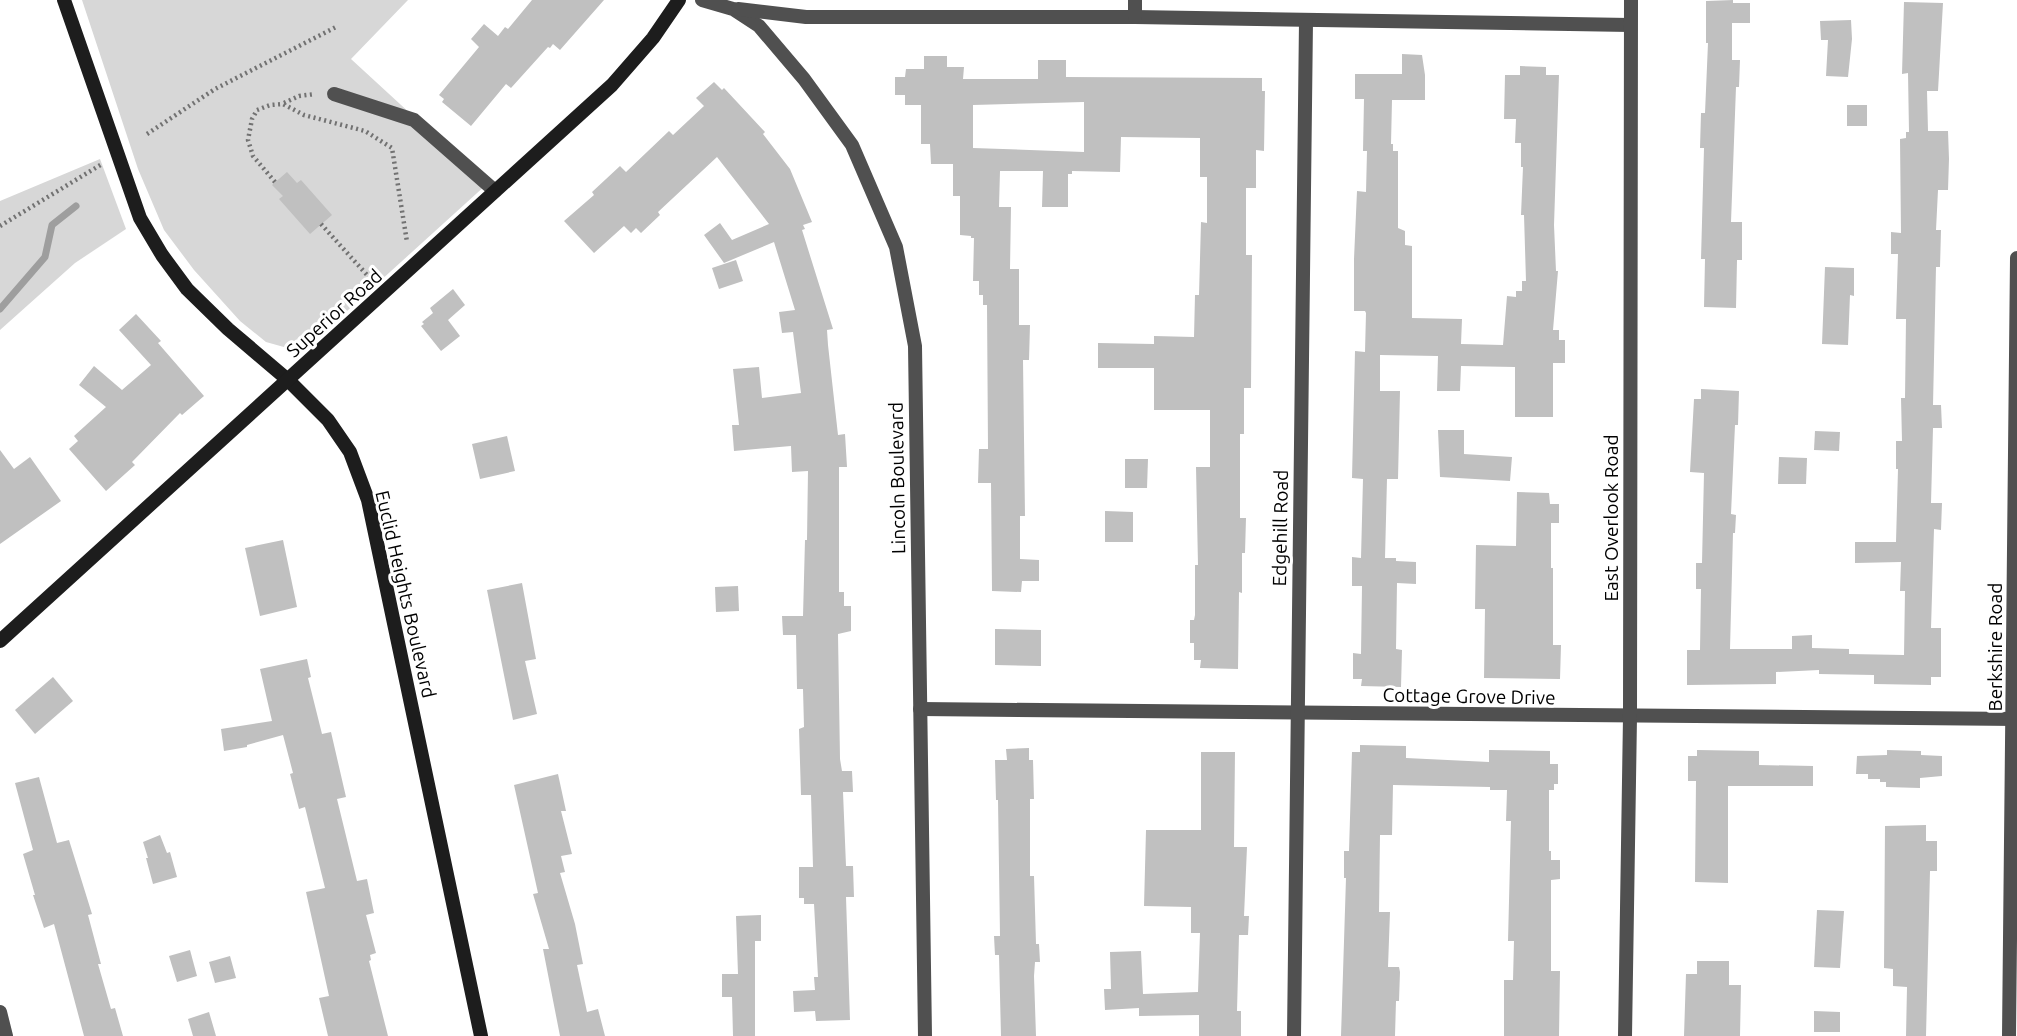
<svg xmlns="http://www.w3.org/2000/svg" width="2017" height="1036" font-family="Ubuntu,sans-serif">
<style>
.green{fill:#d7d7d7}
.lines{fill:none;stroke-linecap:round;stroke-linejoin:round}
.stream{stroke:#9e9e9e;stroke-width:7}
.building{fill:#c0c0c0;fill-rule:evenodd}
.path{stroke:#727272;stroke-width:4.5;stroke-dasharray:2 3.5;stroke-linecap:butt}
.lane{stroke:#505050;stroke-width:14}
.street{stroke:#505050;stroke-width:14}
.secondary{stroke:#1d1d1d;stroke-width:14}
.labels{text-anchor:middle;stroke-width:6;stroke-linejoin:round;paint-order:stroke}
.street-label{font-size:19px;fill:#000;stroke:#fff}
</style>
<rect width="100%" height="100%" fill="#fff"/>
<g class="green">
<polygon points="82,0 408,0 351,59 487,184 315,340 291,349 266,342 240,321 194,270 164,230 138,169"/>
<polygon points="100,159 126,229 75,263 0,330 0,201"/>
</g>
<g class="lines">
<polyline class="stream" points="0,309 45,257 52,225 76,206"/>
</g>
<g class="building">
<polygon points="532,0 604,0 560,50 553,44 550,48 548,47 511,88 506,84 471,126 442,102 444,99 439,95 479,47 471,39 484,24 498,36 505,27 508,29"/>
<polygon points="1733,0 1733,3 1750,3 1750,23 1732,23 1732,60 1740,60 1739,87 1736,87 1731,222 1742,222 1742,260 1737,260 1736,308 1704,307 1705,259 1701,259 1704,148 1700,148 1701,113 1705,113 1708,43 1706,43 1706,1"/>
<polygon points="1904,2 1943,3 1938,91 1927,91 1928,131 1948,131 1949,159 1948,190 1938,190 1936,230 1941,230 1940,267 1936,267 1933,405 1941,405 1942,428 1933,428 1931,503 1942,503 1941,530 1934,529 1931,628 1941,628 1941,677 1931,677 1931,685 1874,684 1874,675 1819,674 1819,670 1776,672 1776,684 1687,685 1687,650 1700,650 1701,589 1696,589 1696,563 1702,563 1704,473 1690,472 1694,399 1701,399 1701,389 1739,391 1738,425 1735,425 1731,514 1736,515 1735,533 1733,533 1730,649 1792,649 1792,636 1812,635 1812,648 1849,649 1849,654 1904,655 1905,591 1900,591 1901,562 1855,563 1855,542 1896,542 1898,469 1896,469 1896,441 1902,441 1901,398 1905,398 1906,319 1896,319 1898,254 1891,254 1891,232 1901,233 1900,139 1906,138 1906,132 1909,132 1908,73 1902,74"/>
<polygon points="1851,20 1852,39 1848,77 1826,76 1828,40 1821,40 1820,21"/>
<polygon points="1402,54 1422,55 1425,75 1425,100 1392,100 1391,144 1393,144 1393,151 1398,151 1398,228 1405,231 1405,245 1412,246 1412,318 1462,319 1461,344 1503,345 1507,296 1516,297 1516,291 1522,291 1522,281 1526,281 1524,215 1521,215 1523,167 1521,167 1521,143 1515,143 1516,119 1504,119 1505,75 1520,75 1520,66 1546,67 1546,75 1559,75 1554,225 1556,271 1558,271 1553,330 1559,330 1559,340 1565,340 1565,363 1553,363 1553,417 1515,417 1515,367 1461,366 1460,391 1437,391 1438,356 1380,355 1380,391 1400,391 1398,479 1387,479 1385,558 1396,558 1396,561 1416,562 1416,584 1397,583 1396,649 1402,650 1401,687 1361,686 1362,679 1353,679 1353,653 1361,654 1362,586 1352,586 1352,557 1361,558 1363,479 1352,478 1355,351 1365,352 1366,313 1365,311 1354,311 1354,259 1357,191 1366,192 1367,151 1363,151 1364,99 1355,99 1355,74 1402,74"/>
<path d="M924,56H947V67H964L963,79H1038V60H1066V77L1262,78V91H1265L1264,151L1256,150V188H1246V255H1252L1251,388H1244V434H1240V518H1246L1245,553H1242V593L1239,592L1238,669L1200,668L1201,660H1194V643H1190V620H1194L1195,615V565H1198L1196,467H1210V410H1154V368H1098V343L1154,344V336L1194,337L1195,295H1199L1201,222L1207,223V177H1200V138L1121,137L1120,172L1072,171V174H1068V207H1042L1043,171H1000L999,207H1011L1010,269H1019V325H1030L1029,360H1023L1025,516H1020V559L1039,560V581H1022L1021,592L992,591L991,483H978L979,449H988L987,305H983V295H979V281H973L974,238H971V236L960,235V196H953V164H931L930,144H921V105H905V95H895V77H905L906,69H924ZM1084,102V152L973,148V105Z"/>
<polygon points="714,82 722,90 724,88 765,132 763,134 790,169 812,222 803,225 805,229 802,230 833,329 827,330 828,345 838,435 845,434 847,467 839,467 839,592 844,592 844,606 851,606 851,631 838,634 840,759 842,771 852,771 853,792 843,792 846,866 853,866 854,897 846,897 850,1020 816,1021 815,1011 794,1012 793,991 815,990 814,977 818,977 814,904 804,904 804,898 799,898 799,867 813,867 811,795 801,795 799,729 804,727 803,689 797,689 796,635 783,635 782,616 803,616 805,540 807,540 808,471 792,472 791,446 734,451 732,425 739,425 733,369 759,367 762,398 801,393 793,332 782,333 779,312 795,310 774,242 724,263 704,235 720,223 732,240 769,224 717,157 658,212 660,215 641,233 636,228 631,233 624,226 594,253 564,221 594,195 592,192 620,166 626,172 669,131 673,135 704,106 696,98"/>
<rect x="1847" y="105" width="20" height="21"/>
<polygon points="287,172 297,183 301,180 332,215 310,234 279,199 283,196 272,185"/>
<polygon points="736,260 743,281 719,289 712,268"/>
<polygon points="1825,267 1854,268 1854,296 1850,295 1848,345 1822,344"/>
<polygon points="453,289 465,305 448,320 460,336 441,351 421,326 424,324 422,322 433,313 430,308"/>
<polygon points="136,314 161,341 158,343 204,396 182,415 180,413 132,462 135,465 106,491 69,449 78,441 74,436 106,407 79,385 94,366 122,390 151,365 119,330"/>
<polygon points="1438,430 1464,430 1464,454 1512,457 1510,481 1440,477"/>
<polygon points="1815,431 1840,432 1839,451 1814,450"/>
<polygon points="507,436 515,471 480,479 472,444"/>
<polygon points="0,450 14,469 30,457 61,501 0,544"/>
<polygon points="1779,457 1807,458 1806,484 1778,484"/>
<polygon points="1125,459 1148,459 1147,488 1125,488"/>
<polygon points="1517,492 1549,493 1550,504 1559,504 1559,523 1551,523 1551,568 1553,568 1553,645 1561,645 1560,679 1484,678 1485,609 1475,609 1476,545 1516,546"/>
<polygon points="1105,511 1133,512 1133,542 1105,542"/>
<polygon points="283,540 297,607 260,616 245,548"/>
<polygon points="522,583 536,659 525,661 537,714 513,720 487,590"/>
<polygon points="738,586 739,611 716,612 715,587"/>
<polygon points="995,629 1041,630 1041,666 995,665"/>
<polygon points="307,659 311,677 308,678 322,734 331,732 346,797 337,799 357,881 367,879 374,913 366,915 376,953 370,955 371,960 369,961 388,1036 328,1036 319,998 329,996 306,892 325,888 305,807 299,809 290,774 293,773 283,735 247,745 247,747 224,751 221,729 272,721 260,669"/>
<polygon points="53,677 73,701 35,734 15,710"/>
<polygon points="1360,745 1406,746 1406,758 1489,762 1489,750 1550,751 1550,764 1558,764 1558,784 1554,784 1554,790 1549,790 1549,851 1551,851 1551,860 1560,860 1560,879 1551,880 1551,971 1560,971 1559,1036 1504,1036 1504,980 1513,980 1514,941 1508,941 1511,821 1506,821 1507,790 1490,790 1490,787 1393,785 1392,835 1380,835 1379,912 1390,912 1388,967 1399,967 1400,972 1399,1001 1396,1001 1395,1036 1341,1036 1346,878 1344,878 1344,851 1349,851 1352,752 1360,752"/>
<polygon points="1029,748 1029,760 1033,760 1034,799 1030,799 1030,876 1034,876 1036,944 1039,944 1040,962 1035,962 1034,976 1036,1036 1001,1036 999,955 995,955 994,936 1000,936 998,800 996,800 995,760 1007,760 1006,749"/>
<polygon points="1697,750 1759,751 1759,765 1813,766 1813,786 1728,786 1728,883 1695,882 1696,781 1688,781 1688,756 1697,756"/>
<polygon points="1887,750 1921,751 1921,755 1942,756 1942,776 1920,778 1920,788 1886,787 1886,782 1880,782 1880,779 1868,779 1868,774 1856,774 1857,756 1887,755"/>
<polygon points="1201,752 1235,752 1234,847 1247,847 1244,916 1249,916 1248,935 1239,935 1237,1011 1241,1011 1241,1036 1199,1036 1199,1015 1139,1016 1139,1008 1105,1010 1104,989 1111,989 1110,952 1141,951 1143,994 1198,992 1200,933 1191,933 1191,907 1144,906 1146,830 1201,830"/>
<polygon points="558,774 566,811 561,811 572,854 561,856 565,872 560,873 575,924 583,964 577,965 587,1012 598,1009 605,1036 560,1036 543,949 549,949 533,894 538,893 514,785"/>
<polygon points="39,777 57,843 69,840 92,914 88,915 101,964 98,964 111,1009 115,1008 123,1036 84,1036 54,924 44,928 33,895 35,895 23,854 33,850 15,783"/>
<polygon points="1926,825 1926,841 1937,841 1937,871 1930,871 1926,1036 1906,1036 1907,987 1893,986 1893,969 1884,968 1885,826"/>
<polygon points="160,835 167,853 170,852 177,877 153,884 146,858 148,858 143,842"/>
<polygon points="1817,910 1844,911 1840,968 1814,967"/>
<polygon points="761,915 761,941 755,941 755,1036 733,1036 732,997 722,997 722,974 738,974 736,916"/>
<polygon points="190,950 197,976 177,982 169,956"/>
<polygon points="230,956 236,978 215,983 209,962"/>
<polygon points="1697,961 1729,961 1729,985 1741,985 1740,1036 1684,1036 1686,974 1697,974"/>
<polygon points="1814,1011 1840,1012 1840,1032 1814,1032"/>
<polygon points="209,1012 216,1036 193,1036 188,1019"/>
</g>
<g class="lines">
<g class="path">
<polyline points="284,103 299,96 315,94"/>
<polyline points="147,134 215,89 336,27"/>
<polyline points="275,182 253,156 248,140 252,119 257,110 270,105 283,104 304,115 365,131 392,148 407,242"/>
<polyline points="321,224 368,276"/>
<polyline points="0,226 102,164"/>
</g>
<polyline class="lane" points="334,94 414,120 495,191"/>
<g class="street">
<polyline points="702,0 733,9 759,26 804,79 852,145 896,247 915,346 925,1036"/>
<polyline points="738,9 806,17 1135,17 1630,25"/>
<polyline points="1135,17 1135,0"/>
<polyline points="920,709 2017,719"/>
<polyline points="0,1012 6,1036"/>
<polyline points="1294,1036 1306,21"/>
<polyline points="1625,1036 1630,717 1631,0"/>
<polyline points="2009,1036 2017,258"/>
</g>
<g class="secondary">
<polyline points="64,0 140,218 162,255 187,289 228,329 288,380 328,420 350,452 368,500 481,1036"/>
<polyline points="0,641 612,85 653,38 679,0"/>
</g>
</g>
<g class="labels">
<g class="street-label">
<text transform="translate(334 313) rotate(-42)" y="7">Superior Road</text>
<text transform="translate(897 478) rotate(-91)" y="7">Lincoln Boulevard</text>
<text transform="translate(1611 518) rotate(-90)" y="7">East Overlook Road</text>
<text transform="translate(1280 528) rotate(-89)" y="7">Edgehill Road</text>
<text transform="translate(406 594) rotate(77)" y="7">Euclid Heights Boulevard</text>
<text transform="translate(1995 647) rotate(-90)" y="7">Berkshire Road</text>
<text transform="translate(1469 696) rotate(1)" y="7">Cottage Grove Drive</text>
</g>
</g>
</svg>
